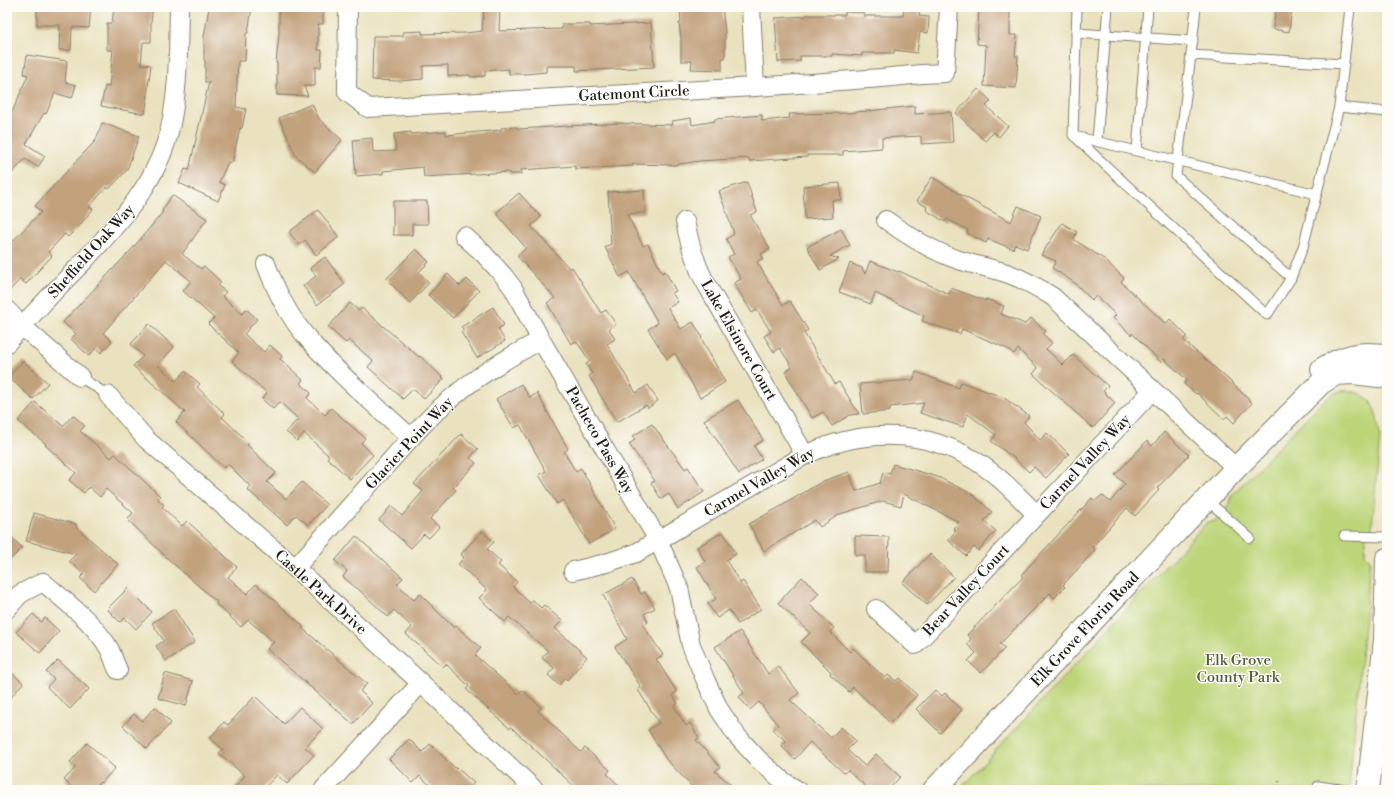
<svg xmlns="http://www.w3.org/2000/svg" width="1394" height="797" font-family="'Libre Bodoni',serif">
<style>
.green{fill:#bdd579;stroke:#6c784a}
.building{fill:#c2a17d}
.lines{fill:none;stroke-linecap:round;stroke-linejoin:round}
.lane-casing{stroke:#837f6e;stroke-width:11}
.street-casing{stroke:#837f6e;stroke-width:20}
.secondary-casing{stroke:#837f6e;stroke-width:24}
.path{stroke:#837f6e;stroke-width:2.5;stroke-dasharray:1 3;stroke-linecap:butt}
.lane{stroke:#fff;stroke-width:9}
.street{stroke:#fff;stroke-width:18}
.secondary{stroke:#fff;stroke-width:22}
.labels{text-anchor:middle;stroke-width:3;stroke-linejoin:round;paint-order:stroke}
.street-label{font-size:15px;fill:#1c1c1c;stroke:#fdfcf7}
.park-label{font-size:15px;fill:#545d3d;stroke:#fdfcf7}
</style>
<rect width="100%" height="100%" fill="#fdfcf7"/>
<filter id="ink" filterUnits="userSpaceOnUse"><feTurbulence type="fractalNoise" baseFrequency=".025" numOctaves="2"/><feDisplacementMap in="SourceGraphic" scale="8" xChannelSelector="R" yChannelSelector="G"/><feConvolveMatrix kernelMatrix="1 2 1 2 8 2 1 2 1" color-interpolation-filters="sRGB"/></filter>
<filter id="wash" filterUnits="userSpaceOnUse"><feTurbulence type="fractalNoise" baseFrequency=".012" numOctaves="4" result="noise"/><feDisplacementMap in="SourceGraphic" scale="16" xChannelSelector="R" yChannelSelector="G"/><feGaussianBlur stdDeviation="0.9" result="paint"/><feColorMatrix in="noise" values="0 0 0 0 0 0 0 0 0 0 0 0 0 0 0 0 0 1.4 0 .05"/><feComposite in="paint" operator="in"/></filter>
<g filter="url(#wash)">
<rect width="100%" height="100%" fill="#eae2bf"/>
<polygon class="green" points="1346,390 1359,393 1370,400 1376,414 1380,436 1372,528 1366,533 1365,554 1370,560 1349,790 959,790 1207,522 1214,522 1230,503 1232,495 1321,403 1334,393"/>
<g id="blocks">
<g class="building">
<polygon points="37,7 91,7 89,28 72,27 71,50 59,50 60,25 37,25"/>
<polygon points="114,7 153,7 151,22 151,42 143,42 141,64 151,65 147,95 148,95 145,114 101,106 105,86 109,87 113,50 107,50 107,23 112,23"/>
<polygon points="209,7 252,7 248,33 246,33 245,61 238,61 236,107 246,109 242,128 240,128 232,163 228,162 219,182 225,185 218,201 179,183 185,169 189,170 209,82 205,82 205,60 204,60 204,37"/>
<polygon points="279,7 323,7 323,24 318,24 318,50 322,50 321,67 315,67 315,86 304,86 308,96 277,95 277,63 276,63 279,35"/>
<polygon points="484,7 500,7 499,31 562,29 562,24 590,24 590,26 651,23 654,67 576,71 576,66 546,66 546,72 525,74 509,74 509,69 485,71 485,76 470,77 470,75 448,76 448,65 423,66 423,79 399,81 372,80 373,36 403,36 403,32 422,31 422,34 466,33 482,31"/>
<polygon points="680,7 722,7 725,32 725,58 722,58 722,70 691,69 692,61 681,61 681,39 679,23 681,23"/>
<polygon points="904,7 920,8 919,16 929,17 928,33 920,32 917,53 894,50 894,53 862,53 862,56 832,54 832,56 800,56 800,61 778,62 775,18 806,16 806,15 845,15 845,12 864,13 864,16 903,16"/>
<polygon points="979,7 1010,7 1010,35 1017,35 1015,56 1018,56 1016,88 984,86 986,45 977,44"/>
<polygon points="1276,7 1292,7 1289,32 1273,29"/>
<polygon points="27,55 67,61 65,82 76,85 72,98 55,93 46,114 44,113 26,144 45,156 38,167 25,159 7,179 7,124 28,75 24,74"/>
<polygon points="978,89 991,101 986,106 1008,126 999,137 994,132 985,141 956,113"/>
<polygon points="312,104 319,119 342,140 315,172 296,156 279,118"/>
<polygon points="915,106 915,114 951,112 953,142 921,144 921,136 882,138 882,148 843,151 843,155 807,155 807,157 749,161 749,158 699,161 674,165 633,164 633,166 575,169 575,166 521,170 521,174 509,174 509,172 424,177 423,167 383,171 383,174 356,176 353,140 372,138 373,152 396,151 394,134 411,132 411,134 446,131 446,135 501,130 501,128 517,127 518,129 619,123 673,125 672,121 691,118 692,125 715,121 715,119 762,115 762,121 790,118 789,114 847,113"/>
<polygon points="102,123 139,136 127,170 109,189 107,187 89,207 93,209 79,226 68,237 65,234 48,252 52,256 26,284 20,279 7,294 7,247 41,212 35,206 96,140"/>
<polygon points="932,177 963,196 1011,222 1018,206 1041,216 1027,249 1015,244 1013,249 988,239 986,243 967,233 968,230 947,219 945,222 926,210 927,207 917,201"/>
<polygon points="747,182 757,212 750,215 770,249 761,254 763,258 757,262 783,305 790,301 808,330 804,333 835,384 839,382 859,414 850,415 832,426 823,412 812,418 785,372 792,367 780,348 774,352 764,336 771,332 757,310 752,313 734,283 741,279 728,257 734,254 726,239 734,234 719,191"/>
<polygon points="840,183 841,200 832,200 833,217 805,219 803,186"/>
<polygon points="644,190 645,213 627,214 643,246 648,244 662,273 665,271 676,291 672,293 678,302 668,308 681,329 693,322 702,337 701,338 725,382 700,398 675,353 667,359 648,329 658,323 629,272 620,277 605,247 611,244 608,192"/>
<polygon points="519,193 541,217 531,226 570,269 572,267 601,313 606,310 616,324 609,329 615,339 607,344 636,393 648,385 658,401 648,408 646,405 617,422 599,393 589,376 592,374 586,364 590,361 576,341 571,344 547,303 555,298 517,256 526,248 496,213"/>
<polygon points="172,195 207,219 182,254 201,269 204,266 221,282 218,286 226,292 222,296 242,314 246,309 257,319 244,334 264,352 270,345 282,356 280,359 303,380 300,383 311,393 307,398 325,415 331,408 365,438 361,443 373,455 350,479 327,458 329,456 304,433 297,441 286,432 298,419 280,402 273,409 262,399 267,393 232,361 239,353 208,324 214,318 183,291 191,281 166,260 103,333 112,341 101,353 96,348 89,356 71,339 76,334 63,322 132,249 163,212 162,211"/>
<polygon points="393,201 427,201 428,224 412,224 412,235 393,235"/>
<polygon points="318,210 339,237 316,255 305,240 299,245 289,232"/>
<polygon points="1062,223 1077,232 1073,239 1104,259 1124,278 1121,282 1166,324 1170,319 1187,336 1183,340 1229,380 1252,403 1234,423 1227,416 1224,419 1197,393 1196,394 1184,384 1187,380 1164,359 1161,362 1132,333 1131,335 1113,318 1116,315 1096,296 1092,300 1075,283 1052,268 1056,261 1041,255"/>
<polygon points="841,229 850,245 830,256 839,259 820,270 807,247"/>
<polygon points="416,249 429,262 419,272 429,283 410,303 386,279"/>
<polygon points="325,257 345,284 317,305 303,286 316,276 310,268"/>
<polygon points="870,261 898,272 899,271 949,294 951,288 986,301 986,299 1004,306 1001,314 1025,324 1031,318 1046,331 1043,334 1052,343 1046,349 1063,365 1073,355 1108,386 1103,391 1115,403 1093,428 1033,374 1038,368 1018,349 1014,354 1008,349 962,329 960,334 922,321 924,316 875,293 871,304 839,292 850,263 862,268 865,274"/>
<polygon points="448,274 460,286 467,279 479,291 453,318 428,295"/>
<polygon points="350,303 359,311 362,308 419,357 420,356 444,379 424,399 413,389 403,399 368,367 373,361 349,340 346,343 328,327"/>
<polygon points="493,307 504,325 498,329 505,341 477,358 461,332 464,330 461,327"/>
<polygon points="149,324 174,347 158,365 176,381 185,371 200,384 197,387 225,414 222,417 249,443 247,445 276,473 267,482 286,499 302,482 327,505 308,525 296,515 287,525 247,489 250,486 228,464 224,468 176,422 185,412 133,366 143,356 131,344"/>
<polygon points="23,361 48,383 33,399 8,377"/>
<polygon points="916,372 959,388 961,382 1003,397 1029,416 1024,422 1040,440 1047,433 1069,454 1046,478 1034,467 1029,472 1014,458 991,441 996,435 968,414 963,427 920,413 924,403 890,407 890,411 863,414 860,384 913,380"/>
<polygon points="521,384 530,398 537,393 568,449 564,452 576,472 581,468 615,529 589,544 563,500 557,504 539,475 546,471 520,425 514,428 496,399"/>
<polygon points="738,400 763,440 754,446 762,459 739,474 704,420"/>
<polygon points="35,402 63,426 73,415 85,426 80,431 111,458 115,454 160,496 158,499 164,505 162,507 182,526 187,521 237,567 228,577 247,594 256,584 303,626 302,628 367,684 360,691 372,703 353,724 267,649 274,642 248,620 241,627 216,604 217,602 169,560 127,519 133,513 106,489 100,497 89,487 84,493 69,480 76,473 45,445 46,444 18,421"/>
<polygon points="652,424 685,469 688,467 704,492 678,509 669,494 661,499 651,483 655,481 629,444 635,440 633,436"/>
<polygon points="1164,432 1189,455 1157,488 1159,490 1135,516 1127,508 1092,547 1095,550 1063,585 1065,587 1054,598 1050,593 1029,614 1000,644 1005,648 981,673 968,661 976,653 967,644 971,639 967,635 1023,577 1021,575 1092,498 1095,501 1102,495 1110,502 1125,484 1115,475 1147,441 1152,446"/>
<polygon points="461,434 478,449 470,458 476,463 453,488 456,490 430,519 439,527 429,538 424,534 411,548 379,520 391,506 402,516 423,491 414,484"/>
<polygon points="893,464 938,477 972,494 992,512 984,521 996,531 978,551 974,547 966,556 948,540 956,531 953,528 959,522 904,494 901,506 883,501 840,514 820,527 815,520 764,551 749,524 778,508 823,481 849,472 856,491 880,483 883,472 890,474"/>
<polygon points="34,513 76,524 76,527 118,564 94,591 80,578 84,574 69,561 76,554 26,541"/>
<polygon points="482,531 494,542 487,549 501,562 498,565 517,582 513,587 530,603 533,600 541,608 544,605 562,621 555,628 587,657 567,680 565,678 559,685 548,675 554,668 542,658 548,651 509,617 505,622 479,598 487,590 458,564 464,558 461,554"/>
<polygon points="7,532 22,548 7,563"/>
<polygon points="723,532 736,554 726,560 740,583 743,581 761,609 738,624 729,610 717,618 708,604 716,599 697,567 705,562 697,547"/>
<polygon points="356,536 403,578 397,584 414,600 420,594 454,628 456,626 481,648 475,655 518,694 522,690 541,707 538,711 581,752 585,748 610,770 607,774 624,790 578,790 511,727 510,729 466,689 469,686 446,664 443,667 406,634 412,627 394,610 388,617 356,587 356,588 343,577 347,571 335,561"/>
<polygon points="855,536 889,537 888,572 865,572 865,555 855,555"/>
<polygon points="930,554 954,577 927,605 902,583"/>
<polygon points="802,577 819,593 809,604 834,628 830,632 850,652 853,648 885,678 888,675 896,681 899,678 917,695 890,723 853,687 849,692 830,674 831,672 801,642 810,633 778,603"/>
<polygon points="632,579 641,594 645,592 655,608 644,614 648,622 643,625 663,655 656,659 677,692 672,695 678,703 674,706 686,726 690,723 699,738 696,740 720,767 715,771 737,790 695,790 666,759 648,730 659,723 638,690 641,687 615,647 627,639 603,595"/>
<polygon points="128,588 152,612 136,629 125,618 120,622 107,609"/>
<polygon points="174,609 195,642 166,661 156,646 164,641 152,623"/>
<polygon points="33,614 41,622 45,618 59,631 40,653 16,632"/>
<polygon points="740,631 768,674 778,666 799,693 790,700 831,738 841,727 856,741 847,750 865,766 876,754 900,777 888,790 869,790 848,770 844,773 810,742 795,759 781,746 786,741 773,730 778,725 759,702 750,710 739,697 744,693 715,647"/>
<polygon points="58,660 89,689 70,709 47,687 54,679 46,672"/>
<polygon points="7,668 23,683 7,702"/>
<polygon points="165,673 193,681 186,706 158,698"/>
<polygon points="935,690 942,696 945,693 962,710 940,733 916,709"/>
<polygon points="255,696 284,724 300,707 323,729 305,747 314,755 287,784 277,775 262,790 232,790 245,776 219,753 223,749 210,738 224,722 228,725"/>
<polygon points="155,707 171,723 147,749 123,726 134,714 142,721"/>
<polygon points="409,739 422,752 430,744 456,769 457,768 474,783 467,790 435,790 420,776 413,783 389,759"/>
<polygon points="87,743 115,768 101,783 100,782 92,790 75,790 64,780 76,767 70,762"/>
</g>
</g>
</g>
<g filter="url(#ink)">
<use href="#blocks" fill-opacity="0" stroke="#837f6e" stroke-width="1"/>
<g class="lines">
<g class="lane-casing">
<g id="lane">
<polyline points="1077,7 1073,135 1267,315 1291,278 1303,247 1339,107"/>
<polyline points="1196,7 1191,55 1176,176 1291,278"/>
<polyline points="1350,7 1339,107 1387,112"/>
<polyline points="1076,33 1193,41"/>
<polyline points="1191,55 1344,64"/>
<polyline points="1074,136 1317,194"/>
<polyline points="1097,141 1108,7"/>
<polyline points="1137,151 1148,7"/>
<polyline points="80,377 108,395"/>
<polyline points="1207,500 1250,538"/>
<polyline points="1344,536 1387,537"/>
<polyline points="1318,786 1347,790"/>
</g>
</g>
<g class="street-casing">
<g id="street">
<polyline points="348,7 347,92 368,108 755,87 882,78 922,74 945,73 949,7"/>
<polyline points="751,7 755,87"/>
<path d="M886,220C908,236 930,250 956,259C973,265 992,268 1009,274C1025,280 1039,288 1053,297L1236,468"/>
<path d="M685,221C689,242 694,260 704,280L805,455"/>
<polyline points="464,236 482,252 503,275 513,288 541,340 658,540 679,588 691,645 705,679 719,709 737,736 759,760 783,781 797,790"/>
<path d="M266,264C276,291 290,319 310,341C340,376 377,406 411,438"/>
<polyline points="7,310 22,326 80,377"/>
<path d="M7,343L22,326C42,304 62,283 83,262C119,223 158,182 170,128C179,89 178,47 179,7"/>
<polyline points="108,395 146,439 295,568 421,683 535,790"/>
<path d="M295,568C325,535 354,502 384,468C406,443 428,417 454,396C481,373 511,356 541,340"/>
<path d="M573,571L606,563L636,553L805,455C869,425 938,429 994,474C1009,486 1023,501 1036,514"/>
<path d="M7,609L20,594L43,582C67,603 94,622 110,650C113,657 115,664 118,670"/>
<polyline points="876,609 915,645 1152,391"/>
<polyline points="323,790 421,683"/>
</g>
</g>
<g class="secondary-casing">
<g id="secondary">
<path d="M1322,369C1335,361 1352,354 1368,354C1374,354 1381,355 1387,355"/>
<polyline points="934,790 1236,468 1321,383 1336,374 1353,373 1387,377"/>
<polyline points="1368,790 1385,640 1387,559"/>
</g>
</g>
<polyline class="path" points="1278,790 1279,781"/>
<use href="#lane" class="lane"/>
<use href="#street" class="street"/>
<use href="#secondary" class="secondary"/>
</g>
</g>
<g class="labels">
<g class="street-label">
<text transform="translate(634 93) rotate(-3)" y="5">Gatemont Circle</text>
<text transform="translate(91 251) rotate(-48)" y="5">Sheffield Oak Way</text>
<text transform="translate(739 340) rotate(60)" y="5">Lake Elsinore Court</text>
<text transform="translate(600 440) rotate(60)" y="5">Pacheco Pass Way</text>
<text transform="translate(409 443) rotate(-47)" y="5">Glacier Point Way</text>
<text transform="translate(1085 462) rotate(-47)" y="5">Carmel Valley Way</text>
<text transform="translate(759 482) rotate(-30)" y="5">Carmel Valley Way</text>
<text transform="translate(966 590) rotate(-47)" y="5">Bear Valley Court</text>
<text transform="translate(321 592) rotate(42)" y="5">Castle Park Drive</text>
<text transform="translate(1085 629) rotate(-47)" y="5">Elk Grove Florin Road</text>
</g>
<g class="park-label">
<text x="1238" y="665">Elk Grove<tspan x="1238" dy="17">County Park</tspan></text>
</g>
</g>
<rect width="1394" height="797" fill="none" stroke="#fdfcf7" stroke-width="24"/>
</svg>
